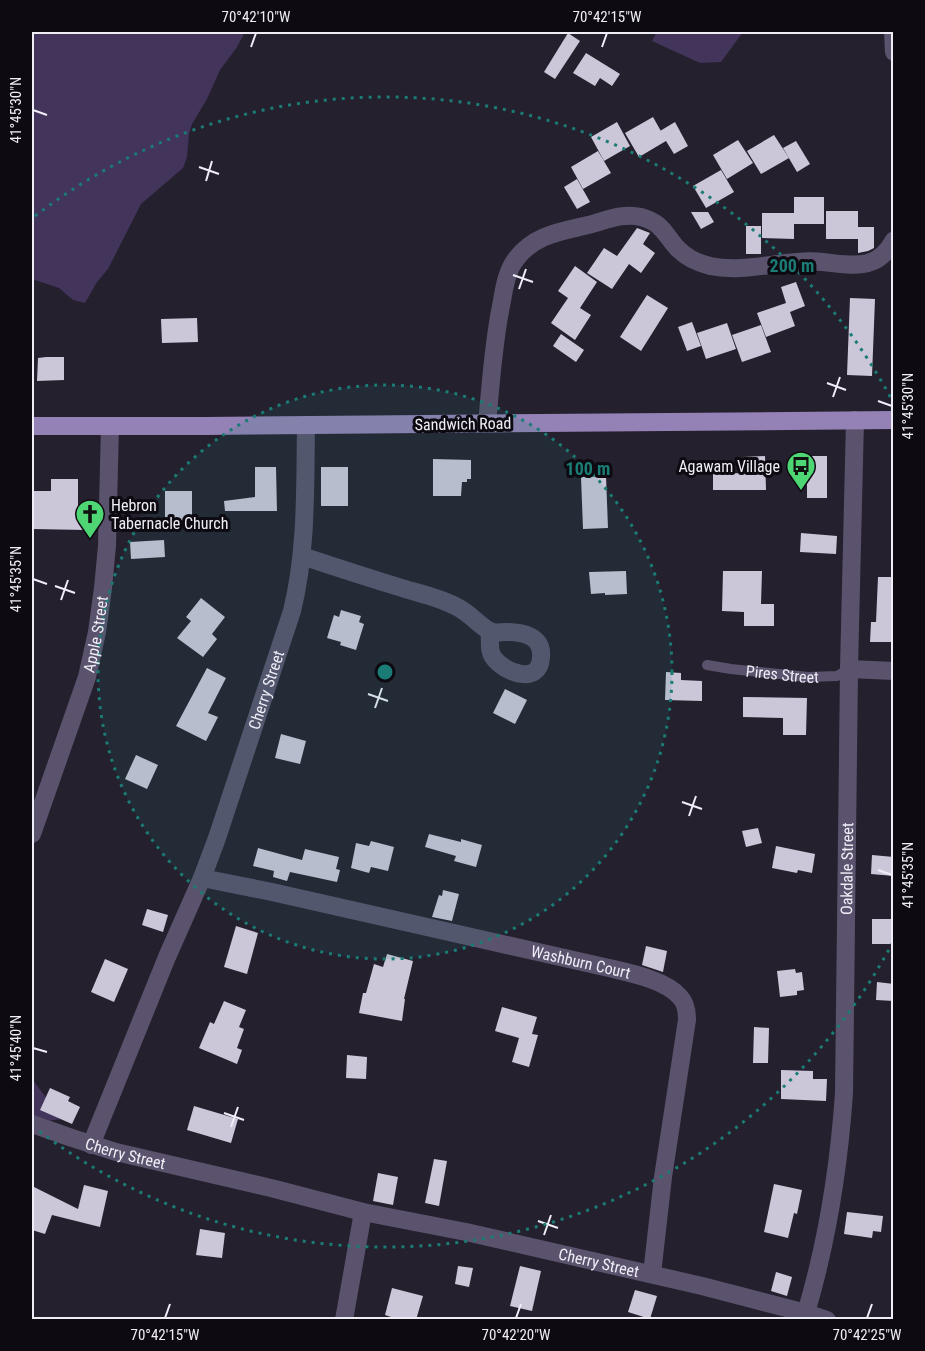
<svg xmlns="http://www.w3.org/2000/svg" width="925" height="1351" font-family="'Roboto Condensed',sans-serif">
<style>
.green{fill:#42345b}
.building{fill:#ccc6d9}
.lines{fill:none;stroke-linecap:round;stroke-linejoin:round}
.lane{stroke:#5b536d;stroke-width:10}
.street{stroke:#5b536d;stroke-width:18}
.primary{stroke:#9482b6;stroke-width:18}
.ticks{fill:none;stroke:#efedf6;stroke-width:2}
.ring{fill:none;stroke:#1a7c75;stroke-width:3;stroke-dasharray:3 6}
.labels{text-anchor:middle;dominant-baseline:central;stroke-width:6;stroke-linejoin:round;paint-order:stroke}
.street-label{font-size:16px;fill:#efedf6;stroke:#0d0b11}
.poi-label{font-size:16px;fill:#efedf6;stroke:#0d0b11;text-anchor:end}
.centre{fill:#1a7c75;stroke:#0d0b11;stroke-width:3}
.ring-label{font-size:18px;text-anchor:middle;font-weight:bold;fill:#1a7c75;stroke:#0d0b11;stroke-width:6;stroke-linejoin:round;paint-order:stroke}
.neatline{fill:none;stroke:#efedf6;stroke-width:2}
.ticks-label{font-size:15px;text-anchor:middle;fill:#efedf6}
</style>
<rect width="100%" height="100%" fill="#25202e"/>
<g class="green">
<path d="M32,32h213l-8,15 -17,23 -13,29 -15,25 -3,10 -2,23 -4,11 -42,36 -33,65 -11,13 -12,21 -12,-3 -14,-12 -27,-9z"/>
<path d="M657,32h86l-22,30 -21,1 -48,-22z"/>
<path d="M32,1079l30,40 -30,4z"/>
</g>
<g class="building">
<path d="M568,33l12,8 -25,38 -11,-7z"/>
<path d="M586,53l34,21 -8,12 -12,-8 -5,8 -22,-13z"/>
<path d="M653,117l9,16 -2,-2 15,-9 13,24 -14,8 -8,-13 -27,16 -14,-24z"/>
<path d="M617,122l13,24 -26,15 -13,-24z"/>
<path d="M774,135l15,23 -28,16 -14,-23z"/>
<path d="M738,140l15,23 -26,16 -14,-24z"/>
<path d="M796,141l14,23 -13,8 -14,-24z"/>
<path d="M598,151l13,22 -28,16 -12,-22z"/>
<path d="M721,170l13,22 -28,16 -13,-22z"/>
<path d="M577,179l13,23 -13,7 -13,-22z"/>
<rect x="794" y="197" width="30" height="27"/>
<path d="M826,211h32v16h16v21l-6,3 -10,2v-14h-32z"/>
<path d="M691,212h17l6,10 -13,7z"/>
<path d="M762,213h32v26l-32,-1z"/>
<rect x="746" y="226" width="15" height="28"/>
<path d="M637,228l13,5 -7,11 12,9 -14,20 -12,-9 -17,25 -25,-16 17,-25 13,8z"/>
<path d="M575,266l22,16 -17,26 11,7 -16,25 -24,-17 17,-25 -10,-7z"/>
<path d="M796,282l9,24 -15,6 5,14 -29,11 -9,-24 29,-10 -5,-16z"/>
<path d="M647,295l21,13 -27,43 -21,-14z"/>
<path d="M850,298l25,1 -3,77 -25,-1z"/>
<path d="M197,318l1,24 -36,1 -1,-24z"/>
<path d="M692,322l9,24 -14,5 -9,-24z"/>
<path d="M727,323l9,26 -30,10 -9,-26z"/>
<path d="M761,325l10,27 -29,10 -10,-27z"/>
<path d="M561,334l23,16 -8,12 -23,-16z"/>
<path d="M46,357h18v23l-27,1 1,-23z"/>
<path d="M765,456l1,34h-53v-16l30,-1v-16z"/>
<rect x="807" y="456" width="20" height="42"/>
<path d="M433,459l38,1v19h-4v3h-5l-1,14h-28z"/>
<path d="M255,467h21l1,44h-52l-1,-10 31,-4z"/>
<rect x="321" y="467" width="27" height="39"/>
<path d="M606,476l2,52 -25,1 -2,-52z"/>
<path d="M51,479h27v26h8v25l-54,-1v-38h19z"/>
<rect x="165" y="491" width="27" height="31"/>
<path d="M801,533l36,3 -1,18 -36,-2z"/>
<path d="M164,540l1,17 -34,2 -1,-17z"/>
<path d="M626,571l1,23 -22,1v-2l-14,1 -2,-22z"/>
<path d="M723,571h39l-1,33h13v22h-30v-14l-22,-1z"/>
<path d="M878,577h16v65h-24l1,-20h5z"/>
<path d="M201,598l24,19 -13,17 5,5 -14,18 -26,-19 14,-17 -5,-4z"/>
<path d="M341,610l20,6 -2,6 5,2 -8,26 -16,-5 1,-3 -14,-4 7,-23 5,2z"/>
<path d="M207,668l19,10 -18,35 10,4 -12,24 -30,-15z"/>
<path d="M666,672l15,1v7l21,1v20l-37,-1z"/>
<path d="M505,689l22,11 -12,24 -22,-11z"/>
<path d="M743,697l64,1 -1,37h-23v-17l-40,-1z"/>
<path d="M281,734l25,7 -6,23 -25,-6z"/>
<path d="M136,755l22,10 -11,24 -22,-10z"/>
<path d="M758,828l4,15 -16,4 -4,-16z"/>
<path d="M429,834l32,8v-3l21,6 -6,22 -22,-6 2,-5 -31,-9z"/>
<path d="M371,841l23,6 -6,24 -17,-4 -2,6 -18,-5 5,-25 13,3z"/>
<path d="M776,846l39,8 -3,19 -14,-3 -1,3 -25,-5z"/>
<path d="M258,848l44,12 3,-11 34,8 -3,12 4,1 -3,12 -47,-10 -3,9 -14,-4 1,-6 -21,-5z"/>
<path d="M872,855l22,2v19l-23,-2z"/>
<path d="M443,890l16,4 -7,27 -20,-4 7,-22 3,1z"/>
<path d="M147,909l21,6 -5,17 -21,-7z"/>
<rect x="872" y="919" width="22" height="25"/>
<path d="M236,926l22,7 -11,41 -23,-7z"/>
<path d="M646,946l21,5 -4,21 -21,-7z"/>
<path d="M387,954l26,7 -9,38h1l-3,22 -43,-8 4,-20h3l8,-29 9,3z"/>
<path d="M105,959l23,10 -14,33 -23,-10z"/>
<path d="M795,969l1,4 6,-1 2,18 -7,1v4l-17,2 -3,-26z"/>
<path d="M877,982l17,2v17l-18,-1z"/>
<path d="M224,1001l22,9 -7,17 5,2 -7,19 5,2 -5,14 -38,-16 11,-26 4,2z"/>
<path d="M502,1007l35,10 -5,17 6,1 -9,32 -17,-5 7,-24 -24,-7z"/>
<path d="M754,1027l15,1 -1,35h-15z"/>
<path d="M347,1055l20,2 -1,22 -20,-1z"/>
<path d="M781,1070l32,1v8h14l-1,22 -45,-2z"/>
<path d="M50,1088l20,9 -2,4 12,6 -8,17 -32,-14z"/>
<path d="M194,1106l44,13 -7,24 -44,-13z"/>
<path d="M434,1159l13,2 -8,45 -14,-3z"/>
<path d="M378,1173l20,4 -5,28 -20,-4z"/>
<path d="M774,1184l28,6 -5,24 -3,-1 -6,25 -24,-6z"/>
<path d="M84,1185l24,6 -8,36 -48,-12 -7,19 -13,-4v-44l46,23z"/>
<path d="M847,1212l36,4 -2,16 -8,-1 -1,7 -28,-4z"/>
<path d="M200,1229l25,4 -3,25 -26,-3z"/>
<path d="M458,1266l15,2 -4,19 -14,-3z"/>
<path d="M520,1266l21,5 -9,40 -22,-5z"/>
<path d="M776,1272l16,5 -5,19 -16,-5z"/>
<path d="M392,1288l31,8 -7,24h-16l-15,-5z"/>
<path d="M635,1290l22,6 -7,23 -22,-7z"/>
</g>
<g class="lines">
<path class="lane" id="s1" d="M707,665l24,4 77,8 29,-1 12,-7"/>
<g class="street">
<path d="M893,32l1,20"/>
<path d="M487,423c4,-39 6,-78 14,-117 3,-16 5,-34 15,-47 17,-23 42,-27 68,-33 19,-4 37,-14 57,-9 22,6 23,17 37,32 8,8 20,14 32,17 37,8 75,-8 113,-4 30,3 54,10 71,-22"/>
<path d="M302,556c33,11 67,22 100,32 19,6 40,10 57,20 11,6 19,16 29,22 6,4 11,2 18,2 17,0 37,4 35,25 -1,29 -37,16 -48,0 -5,-7 -2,-18 -4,-26"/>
<path d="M849,669l45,2"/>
<path id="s2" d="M32,834l55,-157 10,-45 6,-44 4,-42 3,-120"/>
<path id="s3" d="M202,878l70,14 337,76c21,5 57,12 71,29 6,6 7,15 7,23l-24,157 -11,97"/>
<path id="s4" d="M32,1124l40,14 44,14 159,37 88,23 103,20 236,54 104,27 21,7"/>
<path id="s5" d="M91,1145l76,-188 35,-79 15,-40 75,-227c15,-61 13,-124 14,-186"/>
<path id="s6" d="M806,1313c21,-71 33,-147 38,-220l5,-424 6,-249"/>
<path d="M344,1320l19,-108"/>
</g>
<path class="primary" d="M32,426h174l688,-6"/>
</g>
<path class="ticks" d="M251,47l5,-14M602,47l5,-14M33,110l14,5M199,167l20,7M206,181l6,-20M513,275l20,7M519,289l7,-20M827,383l19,7M833,397l7,-20M878,401l14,5M33,579l14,5M55,586l20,7M61,600l7,-20M368,694l20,7M375,708l7,-20M682,802l20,7M689,816l7,-20M878,870l14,5M33,1048l14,4M224,1113l20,7M231,1127l7,-20M538,1221l20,7M544,1235l7,-20M165,1318l5,-14M516,1318l5,-14M867,1318l5,-14"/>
<circle cx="385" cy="672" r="287" fill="#1a7c75" fill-opacity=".12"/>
<g class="ring">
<circle cx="385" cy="672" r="287"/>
<path d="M893 942A575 575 0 0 1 35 1128M35 216A575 575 0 0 1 893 402"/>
</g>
<defs>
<g id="bus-pin" transform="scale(1.5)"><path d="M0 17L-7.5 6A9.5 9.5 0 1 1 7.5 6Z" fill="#4ed675" stroke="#0d0b11"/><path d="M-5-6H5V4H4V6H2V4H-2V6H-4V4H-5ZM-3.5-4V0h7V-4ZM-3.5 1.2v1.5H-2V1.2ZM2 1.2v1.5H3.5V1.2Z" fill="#111"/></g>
<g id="church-pin" transform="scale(1.5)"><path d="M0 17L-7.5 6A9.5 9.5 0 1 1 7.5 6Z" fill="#4ed675" stroke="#0d0b11"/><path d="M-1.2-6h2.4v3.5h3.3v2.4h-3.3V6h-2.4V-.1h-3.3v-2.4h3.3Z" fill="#111"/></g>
</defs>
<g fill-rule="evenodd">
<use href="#bus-pin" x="801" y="466"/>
<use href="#church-pin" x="90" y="514"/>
</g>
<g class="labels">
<g class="street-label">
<text transform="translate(463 424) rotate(-1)">Sandwich Road</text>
<text stroke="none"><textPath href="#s2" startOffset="210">Apple Street</textPath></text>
<text stroke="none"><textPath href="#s1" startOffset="76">Pires Street</textPath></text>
<text stroke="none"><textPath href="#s5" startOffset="488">Cherry Street</textPath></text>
<text stroke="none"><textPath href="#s6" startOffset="448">Oakdale Street</textPath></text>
<text stroke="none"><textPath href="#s3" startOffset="388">Washburn Court</textPath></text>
<text stroke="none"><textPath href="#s4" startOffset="98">Cherry Street</textPath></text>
<text stroke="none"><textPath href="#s4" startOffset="584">Cherry Street</textPath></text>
</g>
<g class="poi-label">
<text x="780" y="466">Agawam Village</text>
<text x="111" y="505" text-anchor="start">Hebron<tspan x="111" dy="18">Tabernacle Church</tspan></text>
</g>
</g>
<circle cx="385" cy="672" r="9" class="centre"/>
<g class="ring-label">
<text x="792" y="272">200 m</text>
<text x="588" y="475">100 m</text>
</g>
<rect width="925" height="1351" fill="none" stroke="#0d0b11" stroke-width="66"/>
<rect x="33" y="33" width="859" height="1285" class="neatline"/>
<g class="ticks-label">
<text x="256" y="22">70°42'10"W</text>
<text x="607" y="22">70°42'15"W</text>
<text transform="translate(16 110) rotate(-90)" y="5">41°45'30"N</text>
<text transform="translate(908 406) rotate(-90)" y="5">41°45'30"N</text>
<text transform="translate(16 579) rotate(-90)" y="5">41°45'35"N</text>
<text transform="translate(908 875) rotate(-90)" y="5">41°45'35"N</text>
<text transform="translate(16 1048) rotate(-90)" y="5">41°45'40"N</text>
<text x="165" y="1340">70°42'15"W</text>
<text x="516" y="1340">70°42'20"W</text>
<text x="867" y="1340">70°42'25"W</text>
</g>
</svg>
